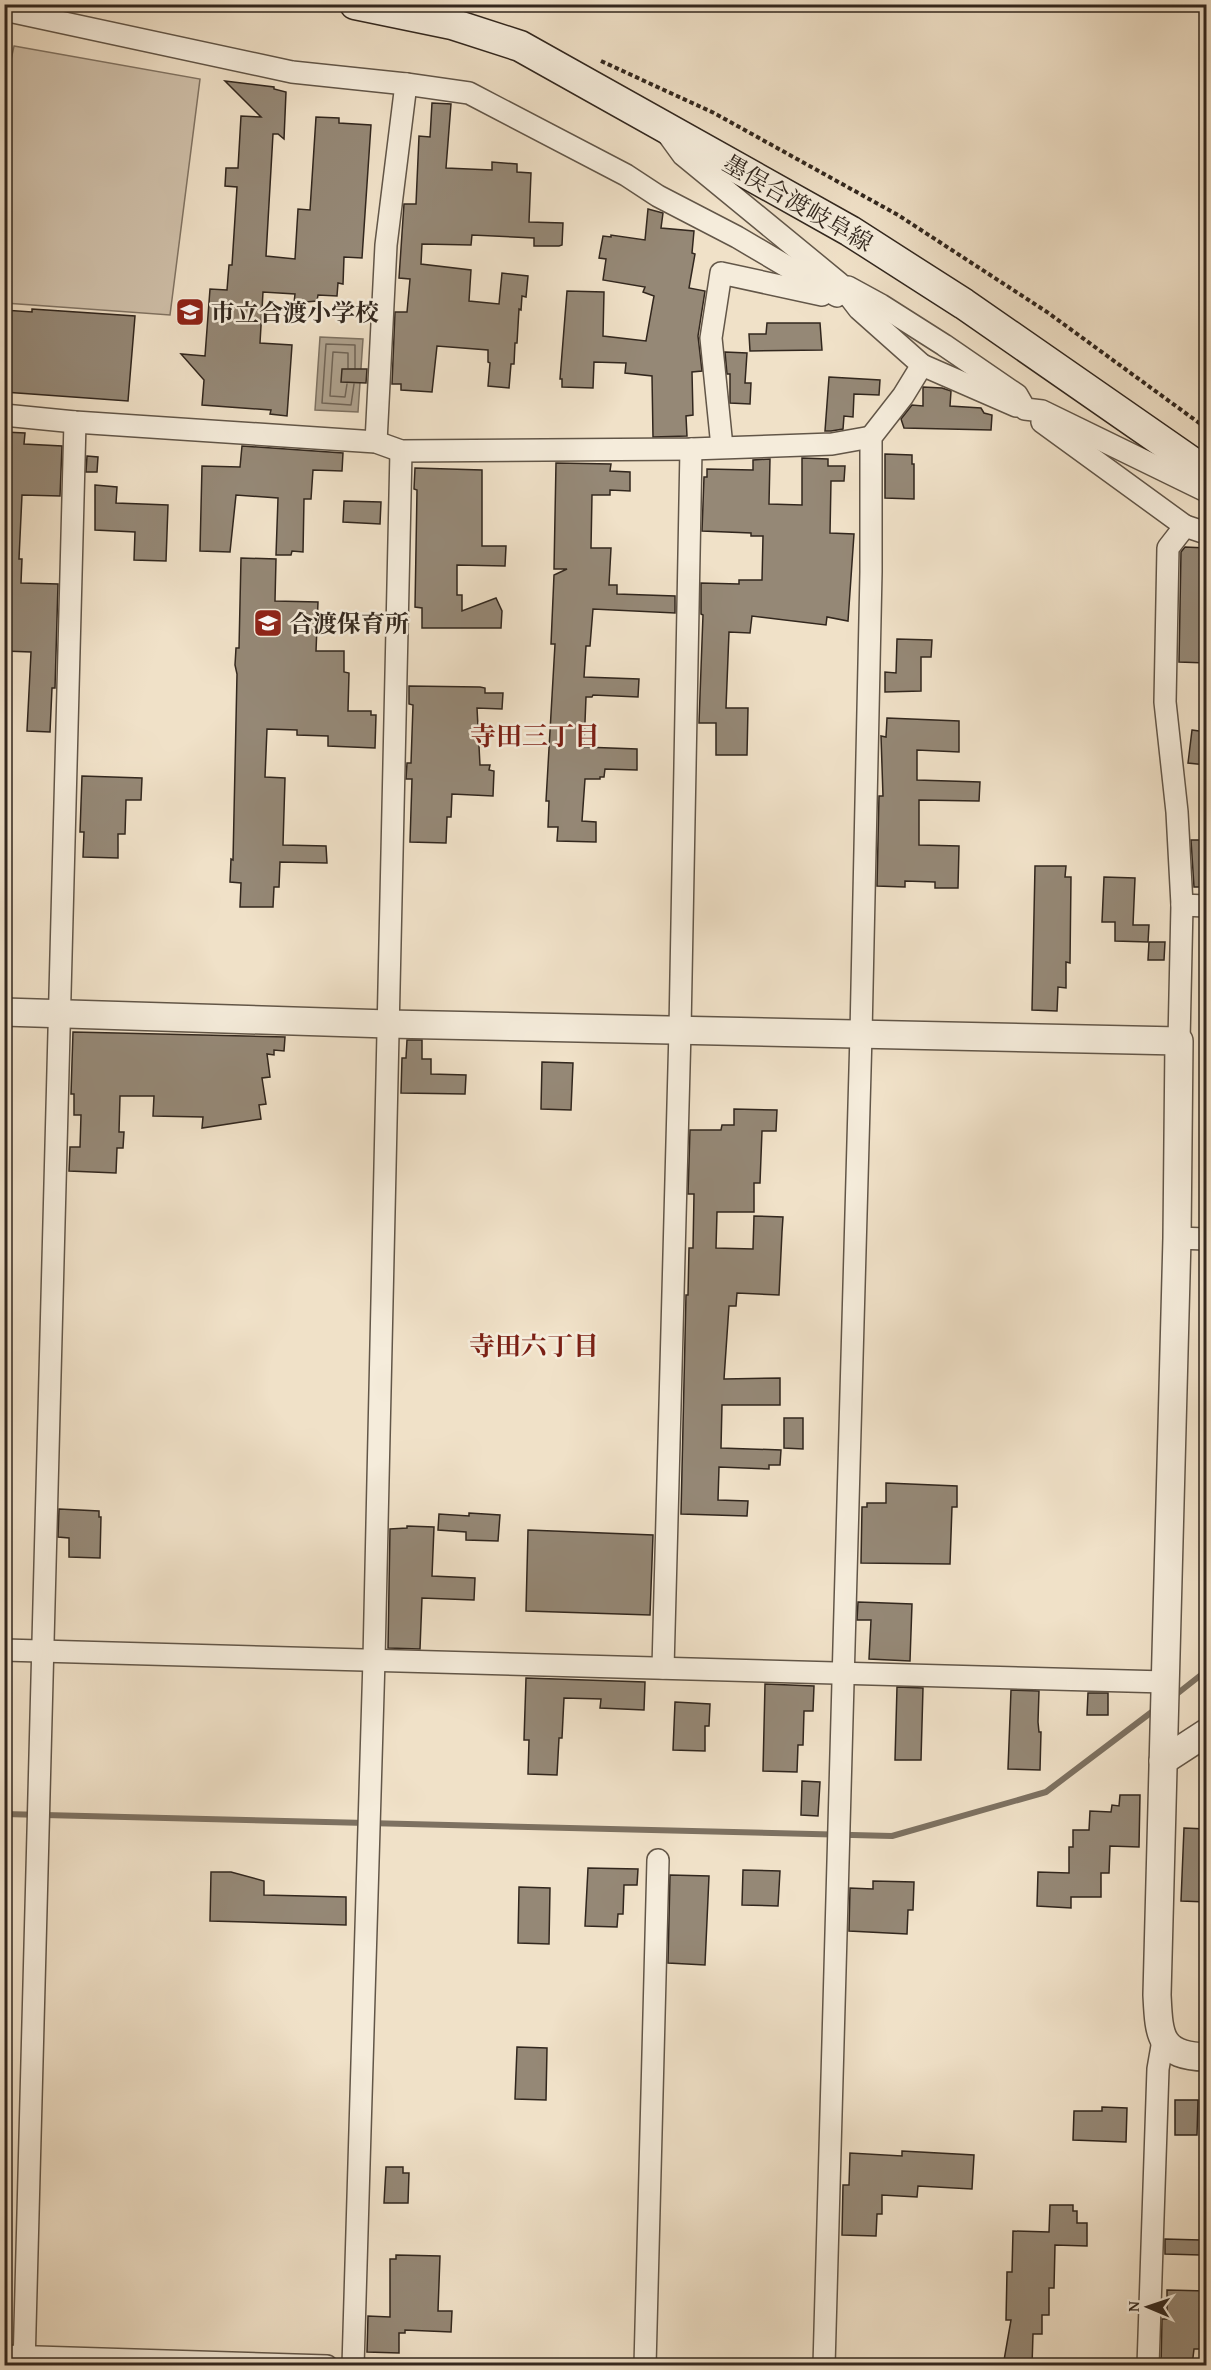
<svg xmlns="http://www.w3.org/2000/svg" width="1211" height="2370" font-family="'Gentium Book Plus','Noto Serif JP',serif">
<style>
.green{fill:#d0c1ab;stroke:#817464;stroke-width:1.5}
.water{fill:#afa28e;stroke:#7d7161;stroke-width:1.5}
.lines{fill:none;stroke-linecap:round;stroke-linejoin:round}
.shore{stroke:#706456;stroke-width:1.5}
.stream{stroke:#7d7161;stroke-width:6}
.building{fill:#958876;stroke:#32271e;stroke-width:1.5}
.minor-casing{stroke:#625648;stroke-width:24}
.tertiary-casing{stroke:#625648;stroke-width:30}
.secondary-casing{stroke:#32271e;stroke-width:33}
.path{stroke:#32271e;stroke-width:4;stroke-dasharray:4.5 3;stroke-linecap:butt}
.minor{stroke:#f5ecdb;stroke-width:21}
.tertiary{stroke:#f5ecdb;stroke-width:27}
.secondary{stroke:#f5ecdb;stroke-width:30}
.labels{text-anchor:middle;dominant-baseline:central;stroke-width:5;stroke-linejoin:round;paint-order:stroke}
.street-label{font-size:24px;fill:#32271e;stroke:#f5ecdb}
.poi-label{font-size:24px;font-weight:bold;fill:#32271e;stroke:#f5ecdb;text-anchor:start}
.neighbourhood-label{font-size:26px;font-weight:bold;fill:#7a1f14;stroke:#f5ecdb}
</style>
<rect width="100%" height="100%" fill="#f0e1c8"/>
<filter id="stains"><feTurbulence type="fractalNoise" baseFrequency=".00333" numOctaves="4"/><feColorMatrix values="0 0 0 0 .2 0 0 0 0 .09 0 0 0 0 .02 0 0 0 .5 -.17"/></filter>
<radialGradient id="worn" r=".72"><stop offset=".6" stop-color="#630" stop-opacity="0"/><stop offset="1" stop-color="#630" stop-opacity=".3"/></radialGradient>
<path class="green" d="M14,46l186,33 -30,236 -165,-12 -1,-211z"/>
<path class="water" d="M320,337l43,2 -5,73 -43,-2z"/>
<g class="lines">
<g class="shore">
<path d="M347,384l-2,13 -15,-1 3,-44 15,1v15"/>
<path d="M354,384l-3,21 -29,-2 4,-59 29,1v23"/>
</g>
<g class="stream">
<path d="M1173,1697l33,-26"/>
<path d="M4,1814l888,22 154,-44 111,-84"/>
</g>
</g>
<g class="building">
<path d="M225,81l49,6v2l12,3 -2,47 -6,-5h-5l-7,122 29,3 3,-50 12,1 6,-93 23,1v5l32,2 -9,133 -18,-1 -1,27 -5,-1 -1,13 -19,-1 -1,6 -23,2 1,-9 -32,-2 -3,51 32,2 -5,71 -17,-2 1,-4 -69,-5 2,-25 -23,-26 24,2 5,-67 17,1 2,-25h3l5,-78 -12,-1 1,-18h12l3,-52 20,1z"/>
<path d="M432,103l19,1 -5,64 46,2v-8l25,2v8l14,1 -2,49 34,1 -1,22 -3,1h-25v-8l-62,-3 -1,10 -49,-1 -1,20 50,6 -2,31 30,3 3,-31 26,3 -2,21 -4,-1 -1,14 -2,-1 -2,34h-2l-1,21h-3l-2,24 -21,-2 2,-23 -2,-1v-12l-51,-4 -5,46 -31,-2v-6h-9l3,-72h12l3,-33 -11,-1 5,-74h12l3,-68 11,1z"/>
<path d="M648,209l15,4 -2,15 33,3 -2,22 3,1 -6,34 16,3 -7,45 4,35 -10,1 1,43 -7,1 1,20 -34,1 -1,-61 -27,-3 1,-10 -32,-1 -1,26 -31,-1v-8h-2l7,-88 37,1 -1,44 43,5 8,-45 -11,-4 2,-5 -42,-7 3,-21 -7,-1 4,-22 8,1v-2l34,5z"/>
<path d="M32,309l103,7 -7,85 -124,-9v-82l28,2z"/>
<path d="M767,323h53l2,27 -72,1 -1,-17h17z"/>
<path d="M725,352l22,1 -2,30h6l-1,21 -20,-1v-29h-3z"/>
<path d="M342,369h25l-1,14 -25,-1z"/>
<path d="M829,377l51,3 -1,15 -25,-1 -1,23 -9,-1 -1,13 -12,2h-6z"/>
<path d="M923,387l19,1 9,3 -1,15 31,2 3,5 8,2 -1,15 -87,-2 -3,-9 11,-14 11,1z"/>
<path d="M4,432l21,1 -1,11 38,2 -2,50 -38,-1 -3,64h3l-1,24 37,1 -3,104h-3l-2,44 -23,-1 4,-79 -27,-1z"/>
<path d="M242,446l101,7 -1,18 -29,-1 -2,29h-7l-1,53 -11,-1 -1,4h-15l2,-57 -42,-3 -6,57 -30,-1 2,-85 38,1z"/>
<path d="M885,454l27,1v9h2v35l-29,-1z"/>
<path d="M87,456l11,1 -1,15h-11z"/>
<path d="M802,458l26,1v7h17l-1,15h-13l-1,52 24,1 -6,87 -21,-4 -1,8 -74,-9 -2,17 -21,-1 -3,76h22l-1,47h-31v-32h-17l4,-108 -2,-1v-31l38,1v-4h23l1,-44h-12v-3l-49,-2 2,-54h3v-8l46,1v-10l17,-1 -1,45 33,1z"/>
<path d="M556,463l55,1 -1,7 20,1v19l-20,-1v5h-18l-1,53h20l-2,37h8v9l58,2v17l-82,-4 -3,37h-4l-2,31 55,2 -1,18 -45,-2 -1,2h-6l-2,50 53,2v21l-32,-1 -1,8h-4v2h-15l-3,42 14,1v20l-39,-1 1,-14h-10l1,-26h-3l9,-157h-4l3,-69 13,-6h-13z"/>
<path d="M415,468l67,2v76h24l-1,20 -48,-1v30h5v16l34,-13 6,13 -1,17h-79v-20l-7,-1 2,-117 -3,-1z"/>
<path d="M95,485l22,2 -1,16 52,2 -2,56 -32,-1 1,-28 -40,-2z"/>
<path d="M344,501l37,1 -1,22 -37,-2z"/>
<path d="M1185,547l21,1v115l-27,-1 2,-110z"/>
<path d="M241,558l35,1 -1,42 43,1 -2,49h28v21l5,1 -1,38h23v4h5l-1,33 -47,-2v-10l-31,-1v-5l-30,-1 -2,48 20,1 -2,67 43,1 1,17 -47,-1 -1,25h-5l-1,20h-33l1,-24 -11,-1 1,-23 2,1 4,-186 -2,-9 1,-17h3z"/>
<path d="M897,639l35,1 -1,17h-10v34l-36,1v-20l11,1z"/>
<path d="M409,686l71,1 5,1v5h18l-1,16 -25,-1 3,57h10l-1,5 5,1 -1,25 -41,-2 -1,23h-4l-1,26 -36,-1 2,-63h-6l1,-16h4l2,-58 -4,-1z"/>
<path d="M887,718l72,3v31l-42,-2v30l63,2 -1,19 -60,-1v45l40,1 -1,42h-23v-6l-30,-1v6l-28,-1 2,-90h4l-2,-60 5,1z"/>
<path d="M1192,730l14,2v33l-18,-2z"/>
<path d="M82,776l60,2 -1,22h-15l-1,34h-7v24l-35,-1 1,-25h-4z"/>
<path d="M1191,840h14l1,47h-12z"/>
<path d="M1035,866h31l-1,11h6l-1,86 -4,-1v26l-8,-1 -1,24 -25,-1z"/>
<path d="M1104,877l31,1 -2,47h16l-1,17 -33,-1v-19h-13z"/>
<path d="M1149,942h16l-1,18h-16z"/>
<path d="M73,1032l212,5 -1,14 -10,-1v5l-7,-1 3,23 -8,1 4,26 -7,1 2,14 -59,9 1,-11 -50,-1 1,-20h-34l-1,36h5l-1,16h-6l-1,25 -47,-2 1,-24h10l1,-32h-7v-21h-3z"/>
<path d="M407,1040h15v19h9v15l35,1 -1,19 -64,-1 1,-35h4z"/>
<path d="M542,1062l31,1 -2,47 -30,-1z"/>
<path d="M734,1109l43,1 -1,21h-14l-2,52h-6v29h-37l-1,36 37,1 1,-33 29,1 -1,15 -3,63 -42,-2 -1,13h-7l-5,73 56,-1v27h-58l-1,43 60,2 -1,15h-11v4l-50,-2 -1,33 30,1 -1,15 -66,-2 5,-219h2l1,-47h4l1,-54h-6l2,-64h31l1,-5h12z"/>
<path d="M784,1418h19v31l-19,-1z"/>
<path d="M886,1483l71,3v21h-5l-2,57 -89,-1 1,-56h5v-4h19z"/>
<path d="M59,1509l40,2v6h2l-1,41 -31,-1v-19l-11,-1z"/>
<path d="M469,1513l31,2 -2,26 -32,-1v-8l-28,-2 1,-16 30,2z"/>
<path d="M407,1526l27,1 -2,49 43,2 -1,22 -52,-2 -2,51 -32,-1 2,-119 17,-1z"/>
<path d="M528,1530l125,5 -3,80 -124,-4z"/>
<path d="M858,1602l54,2 -2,57 -41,-2 2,-39h-14z"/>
<path d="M526,1678l119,4 -1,28 -44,-2 1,-9 -37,-1 -2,40h-3l-2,37 -29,-1 1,-34h-5z"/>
<path d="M765,1684l49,2 -1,25h-9l-1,34h-5l-1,27 -34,-1z"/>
<path d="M897,1687l26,1 -2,72h-26z"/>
<path d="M1011,1690l28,1 -1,31 1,10h2l-1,38 -32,-1z"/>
<path d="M1088,1693h20v22h-21z"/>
<path d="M675,1702l35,2 -1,22h-4v25l-32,-1z"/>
<path d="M802,1781l18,1 -2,34 -17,-1z"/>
<path d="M1120,1795h20l-1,52 -29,-1 -1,27h-8v24h-30v11l-34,-2 1,-34 31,1v-26h4v-17h16l1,-19 21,1 1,-7 7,1z"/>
<path d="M1184,1828l22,1v73l-25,-1z"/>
<path d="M588,1868l50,1 -1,16h-13l-1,29h-5l-1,13 -32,-1z"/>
<path d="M743,1870l37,1 -2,35 -36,-1z"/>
<path d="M211,1872h20l33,9v14l82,2v28l-136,-4z"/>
<path d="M670,1875l39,1 -4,89 -37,-2z"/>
<path d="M873,1881l41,1 -1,28h-5l-1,24 -58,-3 1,-43 23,1z"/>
<path d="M519,1887l31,1 -1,56 -31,-1z"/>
<path d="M517,2047l30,1 -1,52 -31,-1z"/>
<path d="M1175,2100h23l-1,35h-22z"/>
<path d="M1102,2107l25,1 -1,34 -53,-2 1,-29h28z"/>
<path d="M902,2151l72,4 -2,34 -54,-3 -1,11 -35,-2v19h-5l-1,22 -34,-1 1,-50h6l1,-32 52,3z"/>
<path d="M386,2167h17v6h6l-1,30h-24z"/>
<path d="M1050,2205h23v6h4v12h10v23l-32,-1 -1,43h-5v27h-7v19h-9l-1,32h-29l8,-46h-5l1,-48h5l1,-41 36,1z"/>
<path d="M1165,2239l35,1v15l-35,-1z"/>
<path d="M396,2255l44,1 -2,55h14l-1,21 -46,-2v3h-6v20l-32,-1 1,-36 22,1v-58h6z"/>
<path d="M1167,2290l39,1v30h-6v28h-6l-2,17h-31l1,-47h5z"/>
</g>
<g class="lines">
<g class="minor-casing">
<g id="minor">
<path d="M4,10l288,62 114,12 63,9 157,82 32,21 79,41 100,59"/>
<path d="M667,133l16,22 156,128 20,26 63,56 -19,31 -32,41v135l-10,462 -37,1332"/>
<path d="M848,287l33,18 63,40 73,50 8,14 17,2 164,80"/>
<path d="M922,365l94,41"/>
<path d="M4,415l71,7 301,20 25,9 290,-2 141,-5 39,-7"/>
<path d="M1042,422l143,104"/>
<path d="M376,442l10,-197 20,-161"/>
<path d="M722,447l-11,-109 10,-65 101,22"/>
<path d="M1182,905l24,1"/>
<path d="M1179,1041l3,-136 -5,-93 -12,-110 3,-154 17,-22 21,7"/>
<path d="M1177,1238l29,1"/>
<path d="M4,1650l1161,32"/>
<path d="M663,1668l17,-638 11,-581"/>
<path d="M4,2356l323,10"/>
<path d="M24,2366l51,-1944"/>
<path d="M353,2366l21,-707 27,-1208"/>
<path d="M645,2366l13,-506"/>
<path d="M1148,2366l10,-297 5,-29"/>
</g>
</g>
<g class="tertiary-casing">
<g id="tertiary">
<path d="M4,1012l384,12 791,17 -2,197 -20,757c2,40 2,61 49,62"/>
<path d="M1163,1761l43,-28"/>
</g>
</g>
<g class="secondary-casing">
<path id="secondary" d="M355,4l97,20 68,22 330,185 114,73 242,168"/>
</g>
<path class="path" d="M601,61l113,52 184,102 149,97 159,116"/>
<use href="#minor" class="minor"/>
<use href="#tertiary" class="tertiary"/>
<use href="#secondary" class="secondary"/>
</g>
<defs>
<g id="school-square" transform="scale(1.5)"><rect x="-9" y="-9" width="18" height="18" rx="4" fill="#8f2418" stroke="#f5ecdb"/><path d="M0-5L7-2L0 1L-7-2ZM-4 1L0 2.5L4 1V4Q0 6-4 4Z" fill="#fff"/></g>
</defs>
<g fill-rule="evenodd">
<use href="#school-square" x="190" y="312"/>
<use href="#school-square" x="268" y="623"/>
</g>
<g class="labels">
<g class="street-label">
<text transform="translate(798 203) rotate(30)">墨俣合渡岐阜線</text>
</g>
<g class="poi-label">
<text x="211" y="312">市立合渡小学校</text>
<text x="289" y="623">合渡保育所</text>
</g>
<g class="neighbourhood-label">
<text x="535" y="735">寺田三丁目</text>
<text x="534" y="1345">寺田六丁目</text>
</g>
</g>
<rect width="1211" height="2370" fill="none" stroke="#f0e1c8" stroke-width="24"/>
<rect x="6" y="6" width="1199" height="2358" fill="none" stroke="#32271e" stroke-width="3"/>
<rect x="12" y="12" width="1187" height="2346" fill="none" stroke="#32271e" stroke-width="1.5"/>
<g transform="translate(1148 2307) rotate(272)" stroke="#f5ecdb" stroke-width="4.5" paint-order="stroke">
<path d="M0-4.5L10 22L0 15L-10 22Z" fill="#32271e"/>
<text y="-9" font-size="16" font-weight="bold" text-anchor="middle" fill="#32271e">N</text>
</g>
<rect width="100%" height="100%" filter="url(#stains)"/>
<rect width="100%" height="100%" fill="url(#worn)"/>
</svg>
